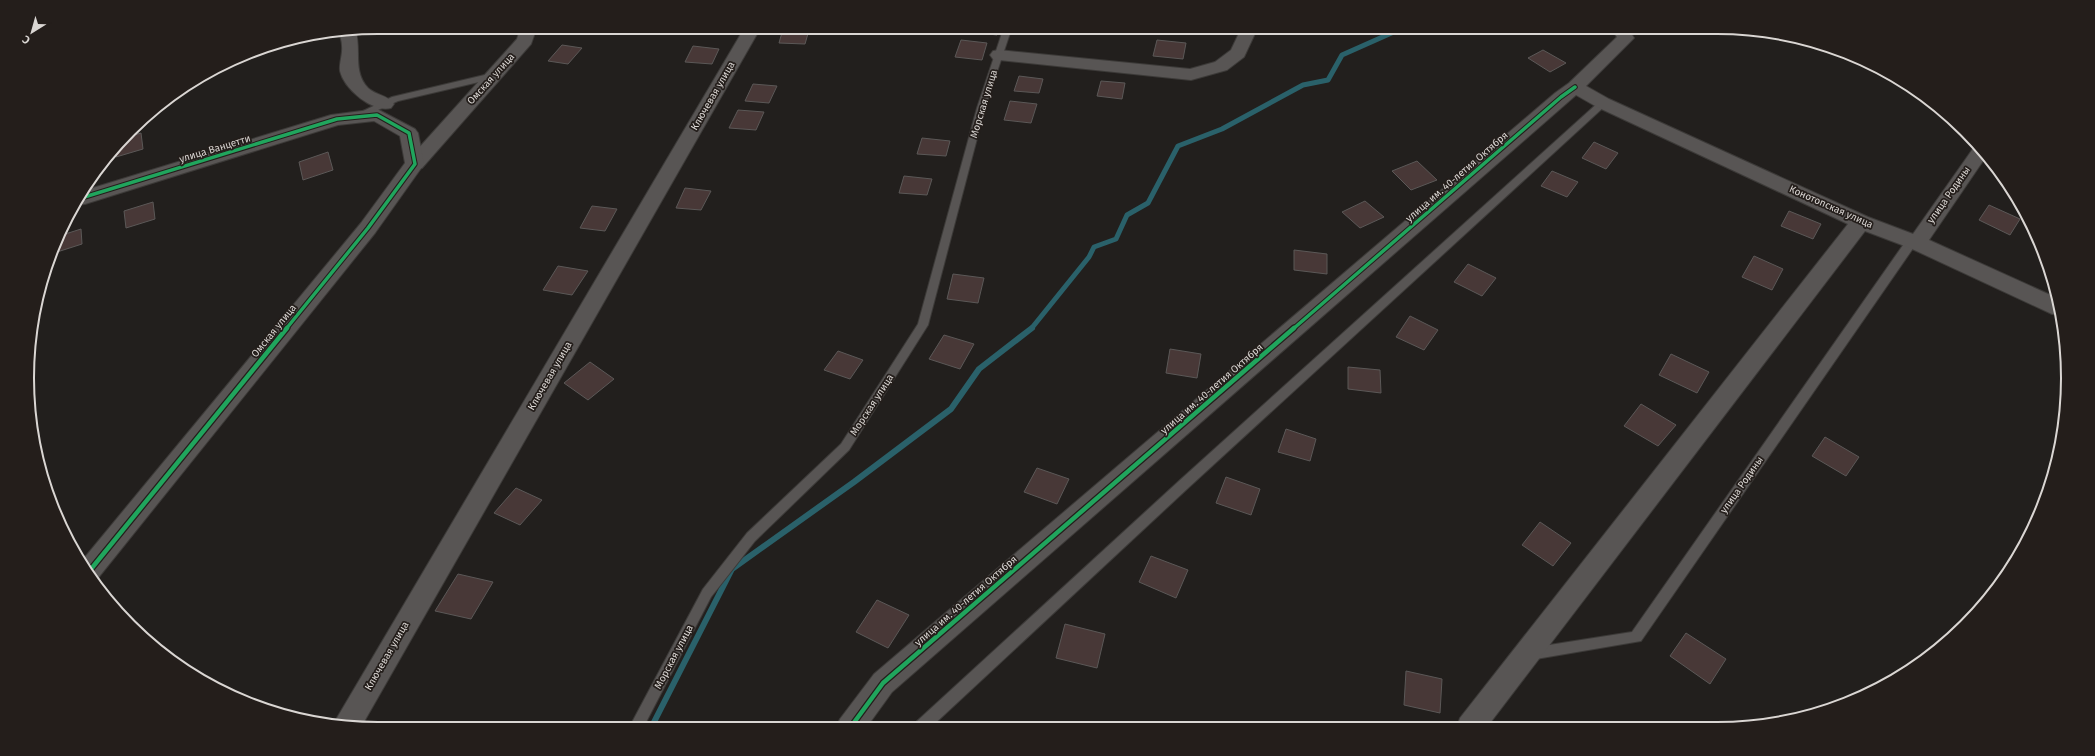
<svg xmlns="http://www.w3.org/2000/svg" width="2095" height="756" font-family="'Fira Sans',sans-serif">
<style>
.lines{fill:none;stroke-linecap:round;stroke-linejoin:round}
.stream-far1{stroke:#2a616a;stroke-width:5}
.stream{stroke:#2a616a;stroke-width:6}
.building{fill:#483837;stroke:#5b5857}
.service-casing{stroke:#3c3a38;stroke-width:2}
.minor-casing{stroke:#3c3a38;stroke-width:2}
.tertiary-casing{stroke:#3c3a38;stroke-width:2}
.service{fill:#585554;fill-rule:evenodd}
.minor{fill:#585554;fill-rule:evenodd}
.tertiary{fill:#585554;fill-rule:evenodd}
.cycleway-far1-casing{stroke:#241e1b;stroke-width:5.5}
.cycleway-casing{stroke:#241e1b;stroke-width:7}
.cycleway-far1{stroke:#20a55d;stroke-width:3.5}
.cycleway{stroke:#20a55d;stroke-width:4.5}
.labels{text-anchor:middle;dominant-baseline:central;stroke-width:3.5;stroke-linejoin:round;paint-order:stroke}
.street-label{font-size:10px;fill:#dad6d3;stroke:#241e1b}
.rim{fill:none;stroke:#dad6d3;stroke-width:2}
</style>
<rect width="100%" height="100%" fill="#221f1d"/>
<g class="lines">
<path class="stream-far1" d="M1031,329l58,-72 5,-10 22,-8 11,-24 21,-12 30,-57 44,-17 81,-44 25,-5 14,-25 63,-28"/>
<path class="stream" d="M651,728l81,-159 122,-87 97,-73 28,-40 53,-41"/>
</g>
<g class="building">
<path d="M711,27h25l-1,5 -25,1z"/>
<path d="M974,27h26l-3,8 -25,-3z"/>
<path d="M1038,27h21l-1,4 -20,-2z"/>
<path d="M783,29l26,1 -4,14 -26,-1z"/>
<path d="M961,40l26,3 -5,17 -27,-3z"/>
<path d="M1157,40l29,3 -3,16 -30,-3z"/>
<path d="M562,45l20,3 -14,16 -20,-3z"/>
<path d="M693,46l26,3 -7,15 -27,-2z"/>
<path d="M1543,50l23,13 -16,9 -22,-14z"/>
<path d="M1019,76l24,3 -4,14 -25,-2z"/>
<path d="M1101,81l24,2 -3,16 -25,-3z"/>
<path d="M753,84l24,2 -8,17 -24,-2z"/>
<path d="M1010,101l27,3 -6,19 -27,-3z"/>
<path d="M738,110l26,2 -8,18 -27,-2z"/>
<path d="M141,133l2,16 -27,8 -1,-9 9,-10z"/>
<path d="M922,138l28,3 -4,15 -29,-2z"/>
<path d="M1594,142l24,11 -12,16 -24,-11z"/>
<path d="M328,152l5,18 -30,10 -4,-18z"/>
<path d="M1417,161l20,19 -26,10 -19,-19z"/>
<path d="M1552,171l26,11 -11,15 -26,-11z"/>
<path d="M904,176l28,3 -5,16 -28,-2z"/>
<path d="M685,188l26,3 -10,19 -25,-2z"/>
<path d="M1365,201l19,16 -24,11 -18,-16z"/>
<path d="M153,202l2,17 -29,9 -2,-17z"/>
<path d="M1989,205l31,14 -10,16 -31,-15z"/>
<path d="M592,206l25,3 -12,22 -25,-3z"/>
<path d="M1789,211l32,13 -8,15 -32,-13z"/>
<path d="M81,229l1,15 -28,9 5,-17z"/>
<path d="M1294,250l33,4v20l-33,-4z"/>
<path d="M1754,256l29,13 -11,21 -30,-13z"/>
<path d="M1468,264l28,14 -14,18 -28,-14z"/>
<path d="M558,266l30,5 -16,24 -29,-5z"/>
<path d="M953,274l31,4 -6,25 -31,-4z"/>
<path d="M1410,316l28,14 -14,20 -28,-13z"/>
<path d="M944,335l30,9 -14,25 -31,-10z"/>
<path d="M1170,349l31,5 -4,24 -31,-5z"/>
<path d="M838,351l25,9 -13,19 -26,-9z"/>
<path d="M1671,354l38,18 -12,21 -38,-18z"/>
<path d="M590,362l24,17 -26,21 -24,-17z"/>
<path d="M1348,367l32,3 1,23 -33,-4z"/>
<path d="M1641,404l35,21 -18,21 -34,-20z"/>
<path d="M1286,429l30,10 -6,22 -32,-9z"/>
<path d="M1825,437l34,20 -13,19 -34,-20z"/>
<path d="M1037,468l32,11 -12,25 -33,-12z"/>
<path d="M1226,477l34,12 -9,26 -35,-12z"/>
<path d="M516,488l26,12 -22,25 -26,-12z"/>
<path d="M1540,522l31,21 -18,23 -31,-21z"/>
<path d="M1151,556l37,14 -12,28 -37,-16z"/>
<path d="M458,574l35,8 -22,37 -36,-8z"/>
<path d="M877,600l32,15 -21,33 -32,-16z"/>
<path d="M1065,624l40,10 -8,34 -41,-10z"/>
<path d="M1686,633l40,26 -16,25 -40,-28z"/>
<path d="M1406,671l36,8 -2,34 -36,-8z"/>
</g>
<g class="lines">
<g class="service-casing">
<g id="service">
<path d="M1004,27h8l-27,81 -57,217 -79,125 -94,91 -44,56 -68,131h-14l74,-139 44,-56 94,-89 77,-120 59,-216z"/>
<path d="M493,73l3,1v4l-98,23 -38,17 -5,-3 37,-18z"/>
<path d="M1603,100l3,1v4l-419,384 -257,239h-17l2,-5 264,-242 421,-380z"/>
<path d="M1912,237l5,4 -1,3 -275,397 -111,19 -5,-2 -2,-4 2,-4 5,-2 102,-16 276,-394z"/>
</g>
</g>
<g class="minor-casing">
<g id="minor">
<path d="M521,27h16l-6,17 -109,124 -7,2 -7,-2 -2,-4 2,-4 109,-121z"/>
<path d="M745,27h16l-400,700 -27,-4z"/>
<path d="M1242,27h16l-14,30 -17,13 -36,10 -192,-20 -6,-1 -3,-4 3,-4 6,-1 191,19 25,-7 16,-12z"/>
<path d="M1610,27h17l7,11 -48,48 23,13 259,118 45,17 64,-91 10,12 -58,85 128,58 4,17 -9,-1 -142,-66 -45,-17 -378,496h-30l3,-9 388,-494 -251,-117 -21,-12 -684,597 -26,36h-30l4,-9 34,-45 681,-581 14,-10 48,-46z"/>
<path d="M355,29c7,20 -3,42 13,59 7,7 20,7 26,16l-3,4c-18,5 -47,-19 -51,-37 -1,-8 3,-17 2,-25 0,-5 -2,-10 -3,-15z"/>
</g>
</g>
<g class="tertiary-casing">
<path id="tertiary" d="M377,109l38,20 3,4 6,31 -49,69 -281,350 -8,-10 -5,-11 280,-339 44,-60 -5,-27 -26,-15 -36,4 -253,79 -11,1 9,-14 248,-76z"/>
</g>
<use href="#service" class="service"/>
<use href="#minor" class="minor"/>
<use href="#tertiary" class="tertiary"/>
<g class="cycleway-far1-casing">
<g id="cycleway-far1">
<path d="M78,199l259,-80 40,-4 32,18 6,31 -47,64 -82,101"/>
<path d="M1293,329l268,-232 14,-10"/>
</g>
</g>
<g class="cycleway-casing">
<g id="cycleway">
<path d="M87,574l200,-246"/>
<path d="M850,728l33,-45 411,-355"/>
</g>
</g>
<use href="#cycleway-far1" class="cycleway-far1"/>
<use href="#cycleway" class="cycleway"/>
</g>
<g class="labels">
<g class="street-label">
<text transform="translate(491 79) rotate(-48)">Омская улица</text>
<text transform="translate(713 96) rotate(-60)">Ключевая улица</text>
<text transform="translate(984 104) rotate(-73)">Морская улица</text>
<text transform="translate(215 149) rotate(-17)">улица Ванцетти</text>
<text transform="translate(1457 177) rotate(-41)">улица им. 40-летия Октября</text>
<text transform="translate(1949 195) rotate(-55)">улица Родины</text>
<text transform="translate(1831 207) rotate(24)">Конотопская улица</text>
<text transform="translate(274 331) rotate(-51)">Омская улица</text>
<text transform="translate(550 376) rotate(-60)">Ключевая улица</text>
<text transform="translate(1212 389) rotate(-41)">улица им. 40-летия Октября</text>
<text transform="translate(872 405) rotate(-57)">Морская улица</text>
<text transform="translate(1742 485) rotate(-55)">улица Родины</text>
<text transform="translate(966 601) rotate(-41)">улица им. 40-летия Октября</text>
<text transform="translate(387 656) rotate(-60)">Ключевая улица</text>
<text transform="translate(674 657) rotate(-62)">Морская улица</text>
</g>
</g>
<path d="M0 0H2095V756H0ZM378 34H1717A344 344 0 0 1 2061 378V378A344 344 0 0 1 1717 722H378A344 344 0 0 1 34 378V378A344 344 0 0 1 378 34Z" fill="#241e1b" fill-rule="evenodd"/>
<path class="rim" d="M378 34H1717A344 344 0 0 1 2061 378V378A344 344 0 0 1 1717 722H378A344 344 0 0 1 34 378V378A344 344 0 0 1 378 34Z"/>
<g transform="translate(32 32) rotate(217)" stroke="#241e1b" stroke-width="3" paint-order="stroke">
<path d="M0-3L7 15L0 10L-7 15Z" fill="#dad6d3"/>
<text y="-6" font-size="11" font-weight="bold" text-anchor="middle" fill="#dad6d3">С</text>
</g>
</svg>
